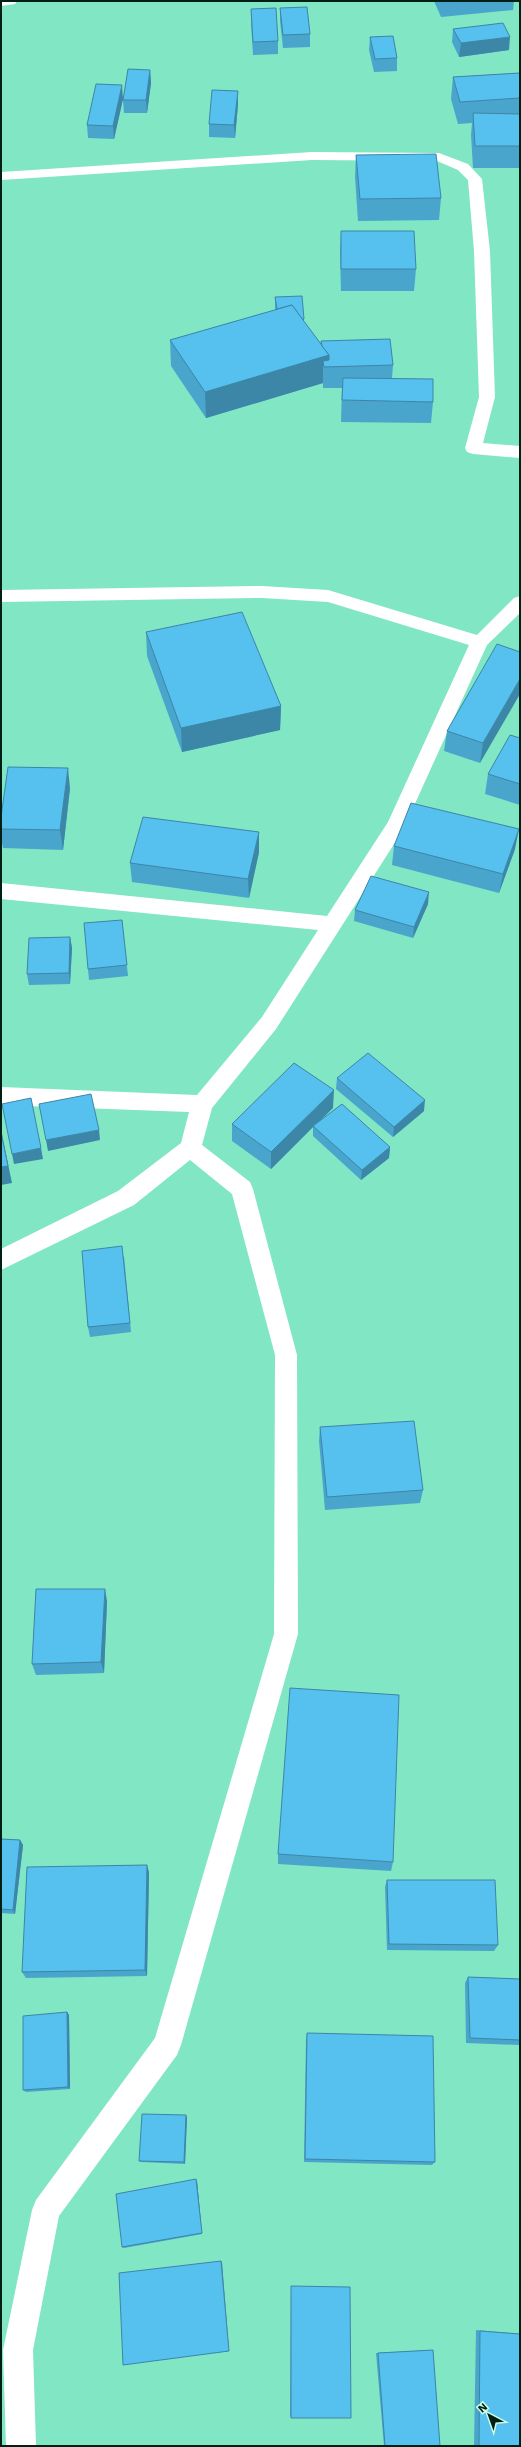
<svg xmlns="http://www.w3.org/2000/svg" width="521" height="2447" font-family="'Work Sans',sans-serif">
<style>
.lines{fill:none;stroke-linecap:round;stroke-linejoin:round}
.street{fill:#fff;fill-rule:evenodd}
.wall{fill:#4aa5cd}
.shaded-wall{fill:#3c86a7}
.building{fill:#56c0ee;stroke:#3c86a7}
</style>
<rect width="100%" height="100%" fill="#80e6c4"/>
<g class="lines">
<g class="street">
<path d="M1,1h16l-2,3 -14,2z"/>
<path d="M312,152l127,1 29,11 14,15 8,72 5,146 -12,46 37,3v12l-47,-4 -6,-2 -2,-4 14,-51 -5,-146 -6,-71 -10,-10 -21,-9 -125,-1 -311,20v-8z"/>
<path d="M262,586l66,4 149,45 37,-37 6,-2v17l-33,32 -84,185 -127,199 -64,79 -10,37 48,37 3,7 44,166 1,279 -117,411 -4,10 -118,161 -26,134 3,96h-30l-3,-96 29,-140 4,-10 119,-162 119,-404 1,-279 -43,-161 -42,-34 -56,45 -133,65v-21l117,-58 63,-48 8,-31 -188,-7v-18l196,8 65,-78 56,-87 -317,-31v-16l326,33 61,-94 81,-177 -141,-43 -66,-4 -261,4v-12z"/>
</g>
</g>
<g class="wall">
<path d="M434,1h80l-1,9 -72,7z"/>
<path d="M280,8l30,26v13l-27,1 -3,-27z"/>
<path d="M251,9l27,32v13l-25,1 -2,-33z"/>
<path d="M453,29l56,21 -50,7 -7,-15z"/>
<path d="M370,37l27,21v13l-23,1 -5,-22z"/>
<path d="M150,70l1,13 -4,30h-23l-1,-13z"/>
<path d="M520,73v95h-47l-2,-33 1,-12 -14,1 -7,-25 2,-22z"/>
<path d="M123,99l-9,40 -26,-1 -1,-13z"/>
<path d="M238,104l-3,34 -26,-1v-13z"/>
<path d="M356,155l85,43 -2,22 -81,1 -3,-44z"/>
<path d="M341,231l75,38 -2,22h-73l-1,-38z"/>
<path d="M275,297l29,22v3l17,23v-4l72,24 -1,13 41,24 -2,21 -90,-1 1,-34h-19v-5l-117,35 -35,-52 -1,-26 105,-30z"/>
<path d="M146,632l135,74 -1,24 -98,22 -35,-96z"/>
<path d="M520,652l-40,111 -36,-12 3,-20z"/>
<path d="M520,738v67l-35,-11 3,-20z"/>
<path d="M70,788l-7,62 -60,-2 -2,-11v-20z"/>
<path d="M394,846l121,3 -16,44 -107,-28z"/>
<path d="M259,852l-10,46 -117,-16 -2,-19z"/>
<path d="M428,904l-15,34 -59,-17 1,-11z"/>
<path d="M122,920l6,56 -39,4 -1,-11z"/>
<path d="M70,937l2,11 -2,36 -41,1 -2,-11z"/>
<path d="M337,1078l87,33 -31,26 -57,-48z"/>
<path d="M333,1108l-14,14 71,25 -1,11 -28,22 -48,-44v-9l-42,42 -39,-28v-17z"/>
<path d="M124,1256l7,76 -41,5 -2,-10z"/>
<path d="M320,1427l103,63 -3,13 -95,7 -6,-69z"/>
<path d="M107,1601l-3,72 -68,2 -4,-11z"/>
<path d="M1,1839l19,1 3,5 -8,69 -14,-1z"/>
<path d="M278,1854l115,8 -2,9 -113,-7z"/>
<path d="M147,1865l2,8 -2,103 -121,2 -4,-6z"/>
<path d="M387,1880l111,65 -4,6 -107,-1 -2,-63z"/>
<path d="M468,1977l52,2v66l-54,-2 -1,-60z"/>
<path d="M67,2012l2,3 1,74 -44,3 -3,-2z"/>
<path d="M307,2033l128,129 -3,3 -128,-3 2,-123z"/>
<path d="M187,2117l-2,47 -44,-2 -2,-1z"/>
<path d="M197,2181l5,53 -78,14 -2,-1z"/>
<path d="M291,2286v132l-1,-3z"/>
<path d="M476,2330l44,4v112h-46z"/>
<path d="M431,2350h2l7,96h-56l-8,-93z"/>
</g>
<g class="shaded-wall">
<path d="M510,37l-1,13 -50,7 2,-14z"/>
<path d="M150,70l1,13 -4,30 -1,-13z"/>
<path d="M122,85l1,14 -9,40 -1,-13z"/>
<path d="M238,91v13l-3,34 -1,-13z"/>
<path d="M329,355v11l-6,-5v22l-117,35 -1,-26z"/>
<path d="M520,679v15l-40,69 3,-20z"/>
<path d="M281,706l-1,24 -98,22 -1,-24z"/>
<path d="M68,768l2,20 -7,62 -3,-20z"/>
<path d="M519,829l-4,20 -16,44 4,-19z"/>
<path d="M259,832v20l-10,46 -1,-19z"/>
<path d="M429,892l-1,12 -15,34 1,-11z"/>
<path d="M70,937l2,11 -2,36 -1,-11z"/>
<path d="M334,1090l-1,18 -19,18h-1v1l-42,42v-17z"/>
<path d="M425,1100l-1,11 -31,26 1,-10z"/>
<path d="M1,1130l11,53 -11,2z"/>
<path d="M99,1130l1,10 -52,11 -2,-11z"/>
<path d="M390,1147l-1,11 -28,22 1,-10z"/>
<path d="M41,1148l2,11 -29,5 -2,-10z"/>
<path d="M105,1589l2,12 -3,72 -3,-11z"/>
<path d="M20,1840l3,5 -8,69 -2,-4z"/>
<path d="M147,1865l2,8 -2,103 -2,-6z"/>
<path d="M67,2012l2,3 1,74 -2,-2z"/>
<path d="M186,2115l1,2 -2,47 -1,-2z"/>
<path d="M196,2179l1,2 5,53v-1z"/>
<path d="M221,2261l1,1 7,88v1z"/>
</g>
<g class="building">
<path d="M307,7l3,27 -27,1 -3,-27z"/>
<path d="M276,8l2,33 -25,1 -2,-33z"/>
<path d="M503,23l7,14 -49,6 -8,-14z"/>
<path d="M393,36l4,22 -22,1 -5,-22z"/>
<path d="M128,69l22,1 -4,30h-23z"/>
<path d="M520,73v25l-60,4 -7,-25z"/>
<path d="M96,84l26,1 -9,41 -26,-1z"/>
<path d="M212,90l26,1 -4,34 -25,-1z"/>
<path d="M473,113l47,1v32h-45z"/>
<path d="M436,154l5,44 -81,1 -4,-44z"/>
<path d="M341,231h73l2,38h-75z"/>
<path d="M302,296l2,23h-2l-10,-14 -15,4 -2,-12z"/>
<path d="M292,305l37,50 -124,37 -35,-52z"/>
<path d="M390,339l3,26 -69,2 -1,-6 6,-1v-5l-7,-9 -1,-5z"/>
<path d="M343,378l90,1v23l-91,-2z"/>
<path d="M242,612l39,94 -100,22 -35,-96z"/>
<path d="M497,644l23,8v27l-37,64 -36,-12z"/>
<path d="M510,735l10,3v46l-32,-10z"/>
<path d="M8,767l60,1 -8,62 -59,-1v-12z"/>
<path d="M411,803l108,26 -16,45 -109,-28z"/>
<path d="M143,817l116,15 -11,47 -118,-16z"/>
<path d="M371,876l58,16 -15,35 -59,-17z"/>
<path d="M122,920l5,45 -39,4 -4,-46z"/>
<path d="M70,937l-1,36 -42,1 2,-36z"/>
<path d="M368,1053l57,47 -31,27 -57,-49z"/>
<path d="M294,1063l40,27 -63,62 -39,-28z"/>
<path d="M91,1094l8,36 -53,10 -7,-36z"/>
<path d="M31,1098l10,50 -29,6 -10,-50z"/>
<path d="M342,1104l48,43 -28,23 -49,-44z"/>
<path d="M1,1132l7,34 -7,1z"/>
<path d="M122,1246l8,77 -42,4 -6,-76z"/>
<path d="M414,1421l9,69 -96,7 -7,-70z"/>
<path d="M36,1589h69l-4,73 -69,2z"/>
<path d="M290,1688l109,7 -6,167 -115,-8z"/>
<path d="M1,1839l19,1 -7,70 -12,-1z"/>
<path d="M147,1865l-2,105 -123,2 5,-105z"/>
<path d="M387,1880h108l3,65 -109,-1z"/>
<path d="M468,1977l52,2v61l-50,-2z"/>
<path d="M67,2012l1,75 -45,3v-74z"/>
<path d="M307,2033l126,3 2,126 -130,-3z"/>
<path d="M142,2114l44,1 -2,47 -45,-1z"/>
<path d="M196,2179l6,54 -80,14 -6,-53z"/>
<path d="M221,2261l8,90 -106,14 -4,-92z"/>
<path d="M291,2286l59,1 1,131h-60z"/>
<path d="M480,2331l40,3v112h-41z"/>
<path d="M433,2350l7,96h-55l-7,-93z"/>
</g>
<rect width="521" height="2447" fill="none" stroke="#002016" stroke-width="4"/>
<g transform="translate(489 2415) rotate(319)" stroke="#cdfcea" stroke-width="3" paint-order="stroke">
<path d="M0-3L7 15L0 10L-7 15Z" fill="#002016"/>
<text y="-6" font-size="11" font-weight="bold" text-anchor="middle" fill="#002016">N</text>
</g>
</svg>
